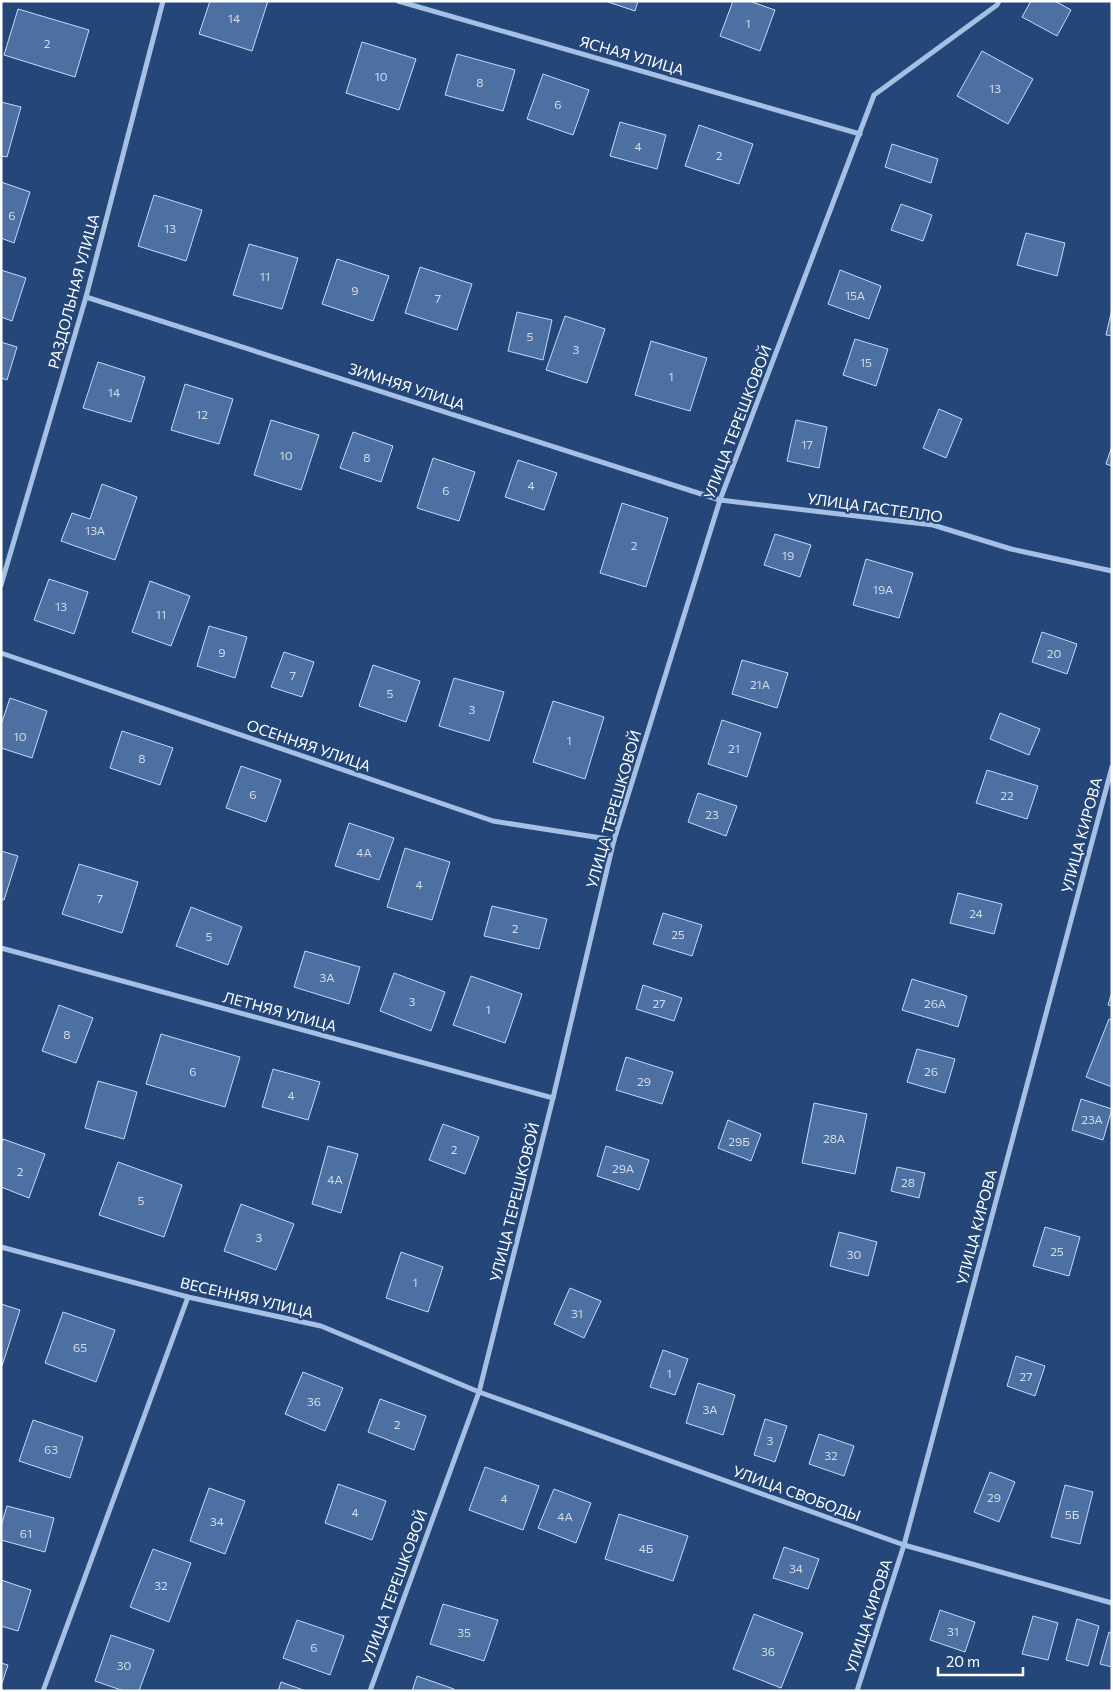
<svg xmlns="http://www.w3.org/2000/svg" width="1113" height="1692" font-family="Commissioner,sans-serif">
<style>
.building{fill:#4c70a1;stroke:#c8daf3}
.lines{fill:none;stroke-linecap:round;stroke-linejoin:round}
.minor{stroke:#a5c0e3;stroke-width:5}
.labels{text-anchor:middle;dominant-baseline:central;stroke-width:4.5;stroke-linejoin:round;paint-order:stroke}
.number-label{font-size:12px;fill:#d2dbe8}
.street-label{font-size:15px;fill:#fff;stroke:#244678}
</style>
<rect width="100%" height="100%" fill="#244678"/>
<g class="building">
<path d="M210,1h58l-16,50 -53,-17z"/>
<path d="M605,1h33l-3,10z"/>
<path d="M733,1h16l26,9 -15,41 -40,-15z"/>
<path d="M1031,1h24l16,9 -14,26 -35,-19z"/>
<path d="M18,9l71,21 -14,47 -71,-22z"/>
<path d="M362,42l54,17 -17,51 -53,-17z"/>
<path d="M982,51l51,28 -25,45 -51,-28z"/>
<path d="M457,54l58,16 -12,41 -58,-16z"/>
<path d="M543,74l46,16 -16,45 -46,-16z"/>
<path d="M1,102l20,5 -14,50 -6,-1z"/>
<path d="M620,122l46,13 -9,34 -47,-13z"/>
<path d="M699,125l54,19 -14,40 -54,-18z"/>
<path d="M892,144l46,15 -7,24 -46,-16z"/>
<path d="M1,182l29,10 -16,51 -13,-5z"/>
<path d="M154,195l48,15 -16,51 -48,-15z"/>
<path d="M901,204l31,11 -9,26 -32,-11z"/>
<path d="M1026,233l39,10 -8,33 -40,-11z"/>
<path d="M249,244l49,14 -16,51 -49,-14z"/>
<path d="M337,259l52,17 -16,45 -51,-17z"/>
<path d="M420,267l52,17 -15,46 -52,-17z"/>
<path d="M1,270l25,8 -14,43 -11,-4z"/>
<path d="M840,270l41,16 -12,33 -41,-15z"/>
<path d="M1112,309v27l-6,-1z"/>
<path d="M517,312l35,8 -9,40 -35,-9z"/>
<path d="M565,316l40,13 -18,54 -41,-13z"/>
<path d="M855,339l33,10 -12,37 -33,-11z"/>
<path d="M651,341l56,17 -17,53 -55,-16z"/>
<path d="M1,342l16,5 -10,33 -6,-2z"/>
<path d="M98,362l47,15 -14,45 -48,-14z"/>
<path d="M185,384l48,15 -14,45 -48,-14z"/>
<path d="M939,409l23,10 -16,39 -23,-10z"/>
<path d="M271,420l48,15 -18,55 -47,-15z"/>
<path d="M796,420l31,7 -8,41 -32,-7z"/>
<path d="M353,432l40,14 -12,36 -41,-14z"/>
<path d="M1112,446v20l-6,-2z"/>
<path d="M433,458l42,14 -16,49 -42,-13z"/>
<path d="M518,460l39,13 -13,37 -39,-13z"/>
<path d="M102,484l35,13 -22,63 -54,-19 11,-28 18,6z"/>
<path d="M622,503l46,15 -22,69 -46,-14z"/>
<path d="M775,534l36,11 -11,32 -36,-12z"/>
<path d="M866,559l47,14 -14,45 -46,-13z"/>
<path d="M49,579l39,13 -14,42 -40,-14z"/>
<path d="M150,581l40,15 -19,50 -39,-14z"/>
<path d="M209,626l38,11 -12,41 -38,-12z"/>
<path d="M1042,632l35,12 -10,30 -35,-12z"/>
<path d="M284,652l30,10 -12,35 -31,-10z"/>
<path d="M742,660l46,13 -11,35 -45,-14z"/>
<path d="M373,665l47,16 -14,41 -47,-16z"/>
<path d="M454,678l50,14 -15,49 -50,-15z"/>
<path d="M10,698l37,13 -15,47 -31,-10v-23z"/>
<path d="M553,701l51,16 -19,62 -52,-17z"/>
<path d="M1000,713l40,16 -11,26 -39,-16z"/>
<path d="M722,720l39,13 -14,44 -39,-13z"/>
<path d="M122,731l51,17 -13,37 -50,-17z"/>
<path d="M241,766l40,14 -15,42 -40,-14z"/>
<path d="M987,770l51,16 -11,33 -51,-16z"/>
<path d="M698,793l39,13 -11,30 -38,-14z"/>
<path d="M349,823l45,15 -15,42 -44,-14z"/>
<path d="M405,848l45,14 -18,58 -45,-13z"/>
<path d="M1,851l17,5 -14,44 -3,-1z"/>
<path d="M79,864l59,18 -16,51 -60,-19z"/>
<path d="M958,893l44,11 -8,30 -44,-11z"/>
<path d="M492,906l55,13 -8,30 -55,-13z"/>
<path d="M191,907l51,20 -14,38 -52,-19z"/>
<path d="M663,913l39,12 -10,31 -39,-12z"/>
<path d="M305,951l55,16 -11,37 -55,-17z"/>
<path d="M394,973l51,19 -14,39 -51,-20z"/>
<path d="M471,976l51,18 -17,49 -52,-18z"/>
<path d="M912,979l55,17 -9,31 -56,-17z"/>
<path d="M643,985l39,13 -8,23 -38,-12z"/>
<path d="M1112,992v14l-4,-1z"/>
<path d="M59,1005l34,13 -17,45 -34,-12z"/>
<path d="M1109,1019l3,1v67l-26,-10z"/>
<path d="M161,1034l79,23 -15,50 -79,-23z"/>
<path d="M917,1049l38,10 -10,34 -38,-11z"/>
<path d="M626,1057l47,15 -11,32 -46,-14z"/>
<path d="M273,1069l47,13 -12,38 -46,-13z"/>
<path d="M98,1081l39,11 -13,47 -39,-11z"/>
<path d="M1081,1099l31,10 -9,31 -31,-10z"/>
<path d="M814,1103l53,11 -12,60 -53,-11z"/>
<path d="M728,1120l33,14 -10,27 -33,-13z"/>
<path d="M443,1124l36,13 -14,37 -36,-14z"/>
<path d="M3,1139l42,15 -16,44 -28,-11v-43z"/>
<path d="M328,1146l30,8 -17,59 -29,-9z"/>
<path d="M606,1146l43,14 -10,30 -42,-14z"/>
<path d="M118,1162l64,23 -18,52 -65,-22z"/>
<path d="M897,1167l28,6 -6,25 -28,-7z"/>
<path d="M241,1204l53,20 -18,46 -52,-19z"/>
<path d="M1045,1227l35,10 -11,39 -36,-10z"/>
<path d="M839,1232l38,10 -9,34 -38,-10z"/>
<path d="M401,1252l42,15 -15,45 -42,-14z"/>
<path d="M570,1288l31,13 -17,37 -30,-14z"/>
<path d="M1,1304l19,6 -18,56h-1z"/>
<path d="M63,1312l52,18 -19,52 -51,-19z"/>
<path d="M663,1350l25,9 -13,36 -25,-8z"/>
<path d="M1016,1356l29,10 -10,30 -28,-10z"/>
<path d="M303,1372l40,16 -18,43 -40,-17z"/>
<path d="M698,1383l37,12 -12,40 -37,-12z"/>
<path d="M380,1399l46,17 -12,34 -46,-18z"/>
<path d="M765,1419l22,7 -12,36 -21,-7z"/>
<path d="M33,1420l50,17 -13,41 -51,-17z"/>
<path d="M819,1434l35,12 -10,30 -35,-12z"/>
<path d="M485,1467l54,19 -16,44 -54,-20z"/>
<path d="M990,1472l25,10 -16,40 -25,-10z"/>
<path d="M338,1484l48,17 -14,39 -47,-17z"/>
<path d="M1065,1485l28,7 -13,52 -29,-7z"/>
<path d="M209,1488l36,13 -20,53 -35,-13z"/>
<path d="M554,1489l37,14 -15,40 -38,-15z"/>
<path d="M7,1506l47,12 -9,34 -44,-12v-14z"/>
<path d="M619,1514l69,22 -15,45 -68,-22z"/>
<path d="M784,1547l35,12 -11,30 -35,-11z"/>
<path d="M153,1549l38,14 -22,59 -39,-15z"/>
<path d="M1,1580l30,10 -13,41 -17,-5z"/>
<path d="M443,1604l55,16 -14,41 -54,-17z"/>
<path d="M940,1610l35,12 -10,30 -35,-12z"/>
<path d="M754,1614l49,19 -22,55 -48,-19z"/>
<path d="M1033,1616l25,7 -10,37 -26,-6z"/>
<path d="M1077,1619l22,7 -11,40 -22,-6z"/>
<path d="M297,1620l47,16 -14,39 -47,-17z"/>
<path d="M1109,1632l3,1v34l-12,-3z"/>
<path d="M111,1635l43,15 -15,41h-15l-29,-10z"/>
<path d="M1,1663l7,2 -7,21z"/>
<path d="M417,1676l37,13v2h-42z"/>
<path d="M281,1682l25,9h-28z"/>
</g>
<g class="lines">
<g class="minor">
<path d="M398,1l462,133"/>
<path d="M86,297l634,203 213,25 78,24 101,22"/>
<path d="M1,585l85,-288 77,-296"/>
<path d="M1,653l492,168 121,19"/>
<path d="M1,948l552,150"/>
<path d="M1,1247l187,50 133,29 158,66 425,153 208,58"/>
<path d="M43,1691l145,-394"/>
<path d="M370,1691l109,-299 74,-294 61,-258 106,-340 154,-405 123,-90 2,-4"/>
<path d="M857,1691l47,-146 208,-778"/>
</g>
</g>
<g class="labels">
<g class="number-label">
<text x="234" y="18">14</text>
<text x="748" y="23">1</text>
<text x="47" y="43">2</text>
<text x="381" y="76">10</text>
<text x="480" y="82">8</text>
<text x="995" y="88">13</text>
<text x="558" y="104">6</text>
<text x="638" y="146">4</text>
<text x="719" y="155">2</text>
<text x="12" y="215">6</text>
<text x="170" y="228">13</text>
<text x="265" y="276">11</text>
<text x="355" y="290">9</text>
<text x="855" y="295">15А</text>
<text x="438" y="298">7</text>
<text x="530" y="336">5</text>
<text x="576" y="349">3</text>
<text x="866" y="362">15</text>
<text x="671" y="376">1</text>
<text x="114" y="392">14</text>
<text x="202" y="414">12</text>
<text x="807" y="444">17</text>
<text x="286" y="455">10</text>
<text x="367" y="457">8</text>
<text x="531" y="485">4</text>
<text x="446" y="490">6</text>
<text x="95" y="530">13А</text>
<text x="634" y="545">2</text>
<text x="788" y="555">19</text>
<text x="883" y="589">19А</text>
<text x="61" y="606">13</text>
<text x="161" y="614">11</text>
<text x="222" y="652">9</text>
<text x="1054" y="653">20</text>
<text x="293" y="675">7</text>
<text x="760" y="684">21А</text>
<text x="390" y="693">5</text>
<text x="472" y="709">3</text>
<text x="20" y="736">10</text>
<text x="569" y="740">1</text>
<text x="734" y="748">21</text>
<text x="142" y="758">8</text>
<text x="253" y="794">6</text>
<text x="1007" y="795">22</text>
<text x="712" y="814">23</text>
<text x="364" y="852">4А</text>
<text x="419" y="884">4</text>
<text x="100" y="898">7</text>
<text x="976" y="913">24</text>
<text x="515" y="928">2</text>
<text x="678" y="934">25</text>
<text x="209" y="936">5</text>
<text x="327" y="977">3А</text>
<text x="412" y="1001">3</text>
<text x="659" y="1003">27</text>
<text x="935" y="1003">26А</text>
<text x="488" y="1009">1</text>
<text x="67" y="1034">8</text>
<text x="193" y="1071">6</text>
<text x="931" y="1071">26</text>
<text x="644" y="1081">29</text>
<text x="291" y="1095">4</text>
<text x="1092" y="1119">23А</text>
<text x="834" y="1138">28А</text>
<text x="739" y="1141">29Б</text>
<text x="454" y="1149">2</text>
<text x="623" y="1168">29А</text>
<text x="20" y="1171">2</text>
<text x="335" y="1179">4А</text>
<text x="908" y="1182">28</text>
<text x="141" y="1200">5</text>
<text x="259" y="1237">3</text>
<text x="1057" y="1251">25</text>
<text x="854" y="1254">30</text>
<text x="415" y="1282">1</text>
<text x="577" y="1313">31</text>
<text x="80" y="1347">65</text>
<text x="669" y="1373">1</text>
<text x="1026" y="1376">27</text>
<text x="314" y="1401">36</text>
<text x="710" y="1409">3А</text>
<text x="397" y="1424">2</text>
<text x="770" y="1440">3</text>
<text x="51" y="1449">63</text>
<text x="831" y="1455">32</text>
<text x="994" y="1497">29</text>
<text x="504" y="1498">4</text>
<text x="355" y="1512">4</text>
<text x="1072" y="1514">5Б</text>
<text x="565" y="1516">4А</text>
<text x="217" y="1521">34</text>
<text x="26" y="1533">61</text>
<text x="646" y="1548">4Б</text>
<text x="796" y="1568">34</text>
<text x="161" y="1585">32</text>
<text x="953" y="1631">31</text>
<text x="464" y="1632">35</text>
<text x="314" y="1647">6</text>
<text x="768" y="1651">36</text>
<text x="124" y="1665">30</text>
</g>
<g class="street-label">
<text transform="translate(632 55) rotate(16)">ЯСНАЯ УЛИЦА</text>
<text transform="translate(73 291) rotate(-75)">РАЗДОЛЬНАЯ УЛИЦА</text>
<text transform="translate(407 386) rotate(18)">ЗИМНЯЯ УЛИЦА</text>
<text transform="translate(737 422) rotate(-69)">УЛИЦА ТЕРЕШКОВОЙ</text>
<text transform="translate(875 507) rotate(8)">УЛИЦА ГАСТЕЛЛО</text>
<text transform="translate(309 745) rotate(19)">ОСЕННЯЯ УЛИЦА</text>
<text transform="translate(613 809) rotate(-74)">УЛИЦА ТЕРЕШКОВОЙ</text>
<text transform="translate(1081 835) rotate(-75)">УЛИЦА КИРОВА</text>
<text transform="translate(280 1011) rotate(15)">ЛЕТНЯЯ УЛИЦА</text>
<text transform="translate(514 1202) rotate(-76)">УЛИЦА ТЕРЕШКОВОЙ</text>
<text transform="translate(976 1227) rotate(-75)">УЛИЦА КИРОВА</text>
<text transform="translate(247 1297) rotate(13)">ВЕСЕННЯЯ УЛИЦА</text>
<text transform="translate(797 1493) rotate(20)">УЛИЦА СВОБОДЫ</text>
<text transform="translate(394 1587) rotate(-70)">УЛИЦА ТЕРЕШКОВОЙ</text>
<text transform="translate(868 1616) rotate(-72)">УЛИЦА КИРОВА</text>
</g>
</g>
<rect width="1113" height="1692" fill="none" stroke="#ffffff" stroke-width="5"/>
<path d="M938 1667v8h85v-8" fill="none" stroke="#ffffff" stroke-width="2.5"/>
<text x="946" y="1667" font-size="15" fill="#ffffff" stroke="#244678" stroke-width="4" paint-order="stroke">20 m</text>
</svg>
